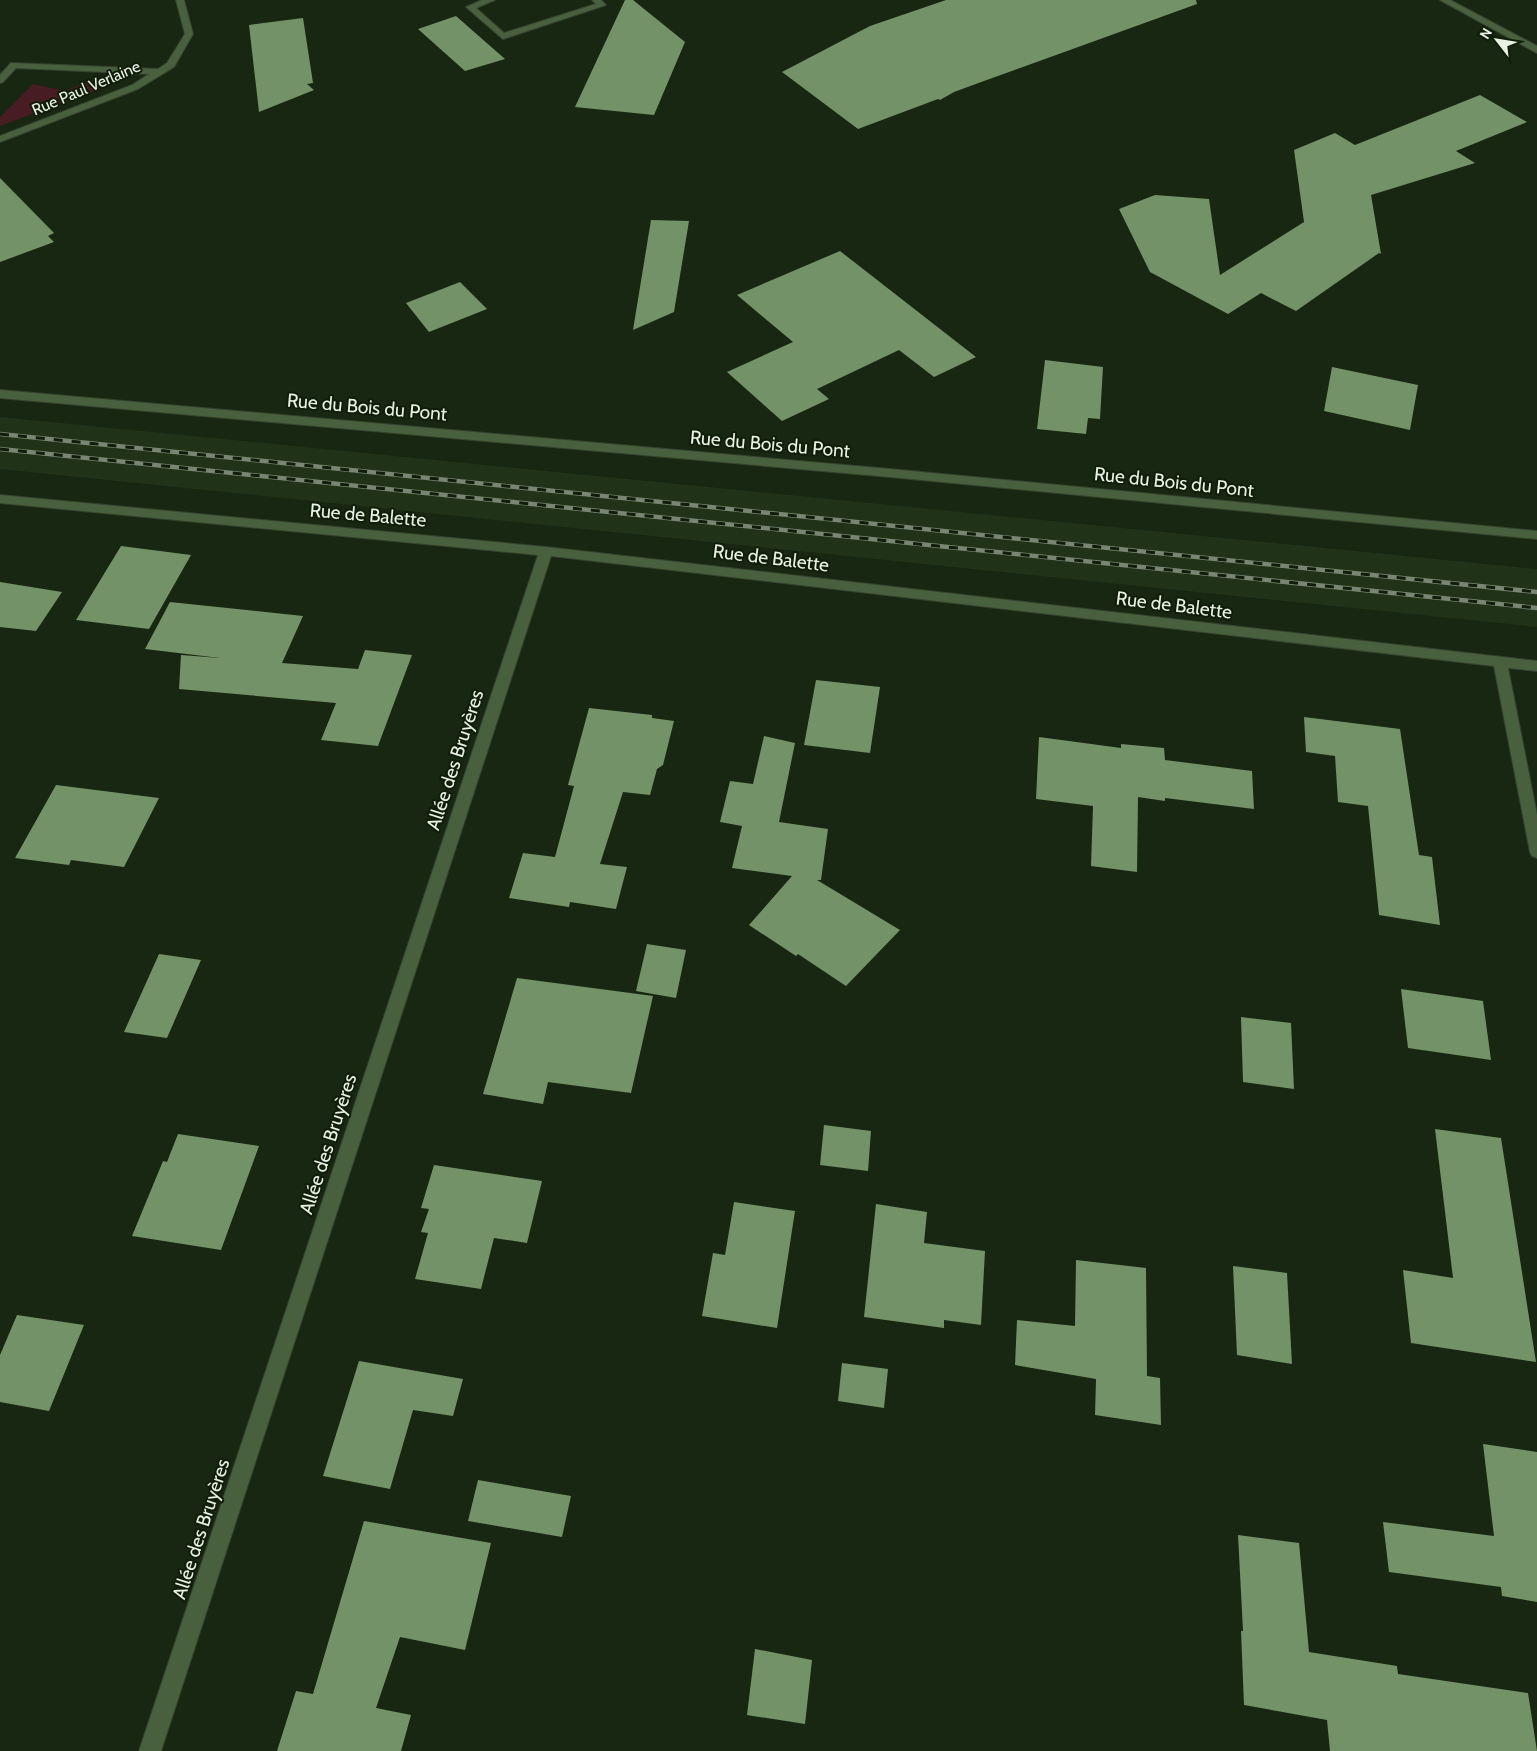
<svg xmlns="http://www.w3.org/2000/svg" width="1537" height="1751" font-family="Cabin,sans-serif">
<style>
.built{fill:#203218}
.green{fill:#471c23}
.building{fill:#749267}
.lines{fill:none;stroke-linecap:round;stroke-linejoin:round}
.minor-casing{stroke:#35432f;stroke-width:2}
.minor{fill:#49603f;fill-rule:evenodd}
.rail-casing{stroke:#7a8674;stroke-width:4.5}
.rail{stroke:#0f1d09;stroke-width:3;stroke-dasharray:9;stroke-linecap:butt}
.labels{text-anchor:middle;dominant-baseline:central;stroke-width:4;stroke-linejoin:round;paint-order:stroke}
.far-street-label{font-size:16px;fill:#e8f2e4;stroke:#0f1d09}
.street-label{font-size:19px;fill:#e8f2e4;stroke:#0f1d09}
</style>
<rect width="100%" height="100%" fill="#182712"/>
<path class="built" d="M0,417l1537,152v58l-1537,-158z"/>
<path class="green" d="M99,77l6,4 -1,6 -104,39v-9l33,-33 32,7z"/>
<g class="building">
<path d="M625,0h8l52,42 -31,73 -79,-8z"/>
<path d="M946,0h250l1,4 -213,77 -30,11 -14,8 -2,-1 -80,30 -76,-57 88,-46z"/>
<path d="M456,16l49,43 -40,12 -47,-42z"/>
<path d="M303,18l10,65 -6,1 7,6 -55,22 -10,-87z"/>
<path d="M1480,95l47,27 -71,29 19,12 -104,32 10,59 -2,-1 -83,58 -35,-18 -33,21 -78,-42 -31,-63 36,-14 54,4 11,76 84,-53 -10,-72 41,-17 20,12z"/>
<path d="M0,178l54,55 -6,3 6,6 -54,20z"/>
<path d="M651,220l38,1 -15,91 -41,18z"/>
<path d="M840,251l136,106 -42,20 -35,-27 -82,39 12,10 -47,22 -55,-49 66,-30 -56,-47z"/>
<path d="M460,282l27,27 -58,23 -23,-29z"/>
<path d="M1045,360l58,7 -3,52 -12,-1 -2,16 -49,-5z"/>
<path d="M1332,367l86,18 -8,45 -86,-19z"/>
<path d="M121,546l70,9 -42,74 -73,-9z"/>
<path d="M0,582l62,10 -26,39 -36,-4z"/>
<path d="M170,602l133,14 -21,47 76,6 7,-19 47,5 -34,91 -57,-6 15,-37 -157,-14 2,-34 39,3 -75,-9z"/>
<path d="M816,680l64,7 -10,66 -66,-8z"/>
<path d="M589,708l63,7v3l22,3 -11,44 -6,4 -7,26 -27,-3 -23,72 27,3 -11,42 -46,-7 -1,5 -60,-9 14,-45 32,4 19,-71 -6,-1z"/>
<path d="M1304,717l96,12 19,126 13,2 8,68 -61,-10 -11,-109 -30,-4 -3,-46 -29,-4z"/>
<path d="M764,736l31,7 -16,79 49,7 -7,51h-4l83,50 -54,56 -48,-32 -2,2 -47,-31 43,-49 -60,-8 10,-42 -22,-4 10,-41 23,3z"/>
<path d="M1039,737l82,11v-4l43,4 1,12 87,11 2,38 -89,-11v3l-27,-4 -1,75 -46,-6 2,-60 -57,-7z"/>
<path d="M56,785l103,13 -35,69 -53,-7 -2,5 -54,-7z"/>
<path d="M647,944l39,6 -10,48 -40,-7z"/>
<path d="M159,954l42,6 -34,78 -43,-6z"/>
<path d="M517,978l136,18 -22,97 -83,-11 -5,22 -60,-10z"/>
<path d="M1401,989l82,12 8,59 -83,-12z"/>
<path d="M1241,1017l50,6 3,66 -51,-7z"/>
<path d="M824,1125l47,6 -3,40 -48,-6z"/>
<path d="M1435,1129l66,9 35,224 -125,-19 -8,-73 50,8z"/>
<path d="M178,1134l81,12 -38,104 -89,-14 31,-75 4,1z"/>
<path d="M434,1165l108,16 -15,62 -33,-5 -13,51 -66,-10 13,-46 -7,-1 8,-23 -8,-1z"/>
<path d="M734,1202l61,9 -18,117 -75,-12 11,-63 12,2z"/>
<path d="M876,1204l51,8 -3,31 61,8 -4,74 -37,-5v8l-80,-11z"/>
<path d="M1076,1260l70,8 1,108 13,2 1,47 -66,-10 1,-36 -81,-14 2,-45 58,6z"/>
<path d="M1233,1266l54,7 5,91 -55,-9z"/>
<path d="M17,1315l67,10 -35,86 -49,-9v-47z"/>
<path d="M359,1361l104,18 -10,37 -40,-6 -23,79 -67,-13z"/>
<path d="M842,1363l46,6 -4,39 -46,-7z"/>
<path d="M1483,1444l54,8v150l-35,-6 -1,-9 -112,-15 -6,-50 111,14z"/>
<path d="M478,1480l93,16 -9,41 -94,-16z"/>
<path d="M364,1521l127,22 -26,107 -65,-13 -24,71 35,7 -10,36h-124l19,-60 17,3z"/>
<path d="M1238,1535l61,8 10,109 88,14 1,8 130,19 9,58h-207l-3,-31 -83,-15 -3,-74h2z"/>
<path d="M755,1649l57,11 -7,64 -58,-9z"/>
</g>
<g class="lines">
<g class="minor-casing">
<g id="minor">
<path d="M176,0h8l9,34 -19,33 -36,22 -138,53v-6l132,-51 17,-11 -133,-6 -13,14 -3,1v-8l11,-12 147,6 9,-6 18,-29z"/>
<path d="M482,0h13l-19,8 28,25 92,-29 -4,-4h9l5,5 -103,34 -37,-32z"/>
<path d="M1440,0h10l87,46v7z"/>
<path d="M0,390l890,79 647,62v8l-647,-62 -890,-79z"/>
<path d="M0,495l546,52 991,114v10l-29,-3 29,147v43l-5,-2 -2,-4 -36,-186 -943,-110 -390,1195h-22l399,-1196 -538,-52z"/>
</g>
</g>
<use href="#minor" class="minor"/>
<g class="rail-casing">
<g id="rail">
<path d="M0,434l1537,158"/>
<path d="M0,449l1537,159"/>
</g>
</g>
<use href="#rail" class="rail"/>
</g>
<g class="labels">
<g class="far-street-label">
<text transform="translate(86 88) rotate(-23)">Rue Paul Verlaine</text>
</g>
<g class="street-label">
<text transform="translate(367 407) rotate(5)">Rue du Bois du Pont</text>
<text transform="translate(770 444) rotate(5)">Rue du Bois du Pont</text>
<text transform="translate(1174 482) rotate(6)">Rue du Bois du Pont</text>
<text transform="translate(368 515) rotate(5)">Rue de Balette</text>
<text transform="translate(771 558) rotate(7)">Rue de Balette</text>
<text transform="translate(1174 605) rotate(7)">Rue de Balette</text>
<text transform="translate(455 760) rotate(-72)">Allée des Bruyères</text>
<text transform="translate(328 1144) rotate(-72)">Allée des Bruyères</text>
<text transform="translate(201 1529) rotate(-72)">Allée des Bruyères</text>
</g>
</g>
<g transform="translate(1497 40) rotate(301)" stroke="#0f1d09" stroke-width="4" paint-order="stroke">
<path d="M0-4L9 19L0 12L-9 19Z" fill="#e8f2e4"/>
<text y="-8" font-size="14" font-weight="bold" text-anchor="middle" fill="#e8f2e4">N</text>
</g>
</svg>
